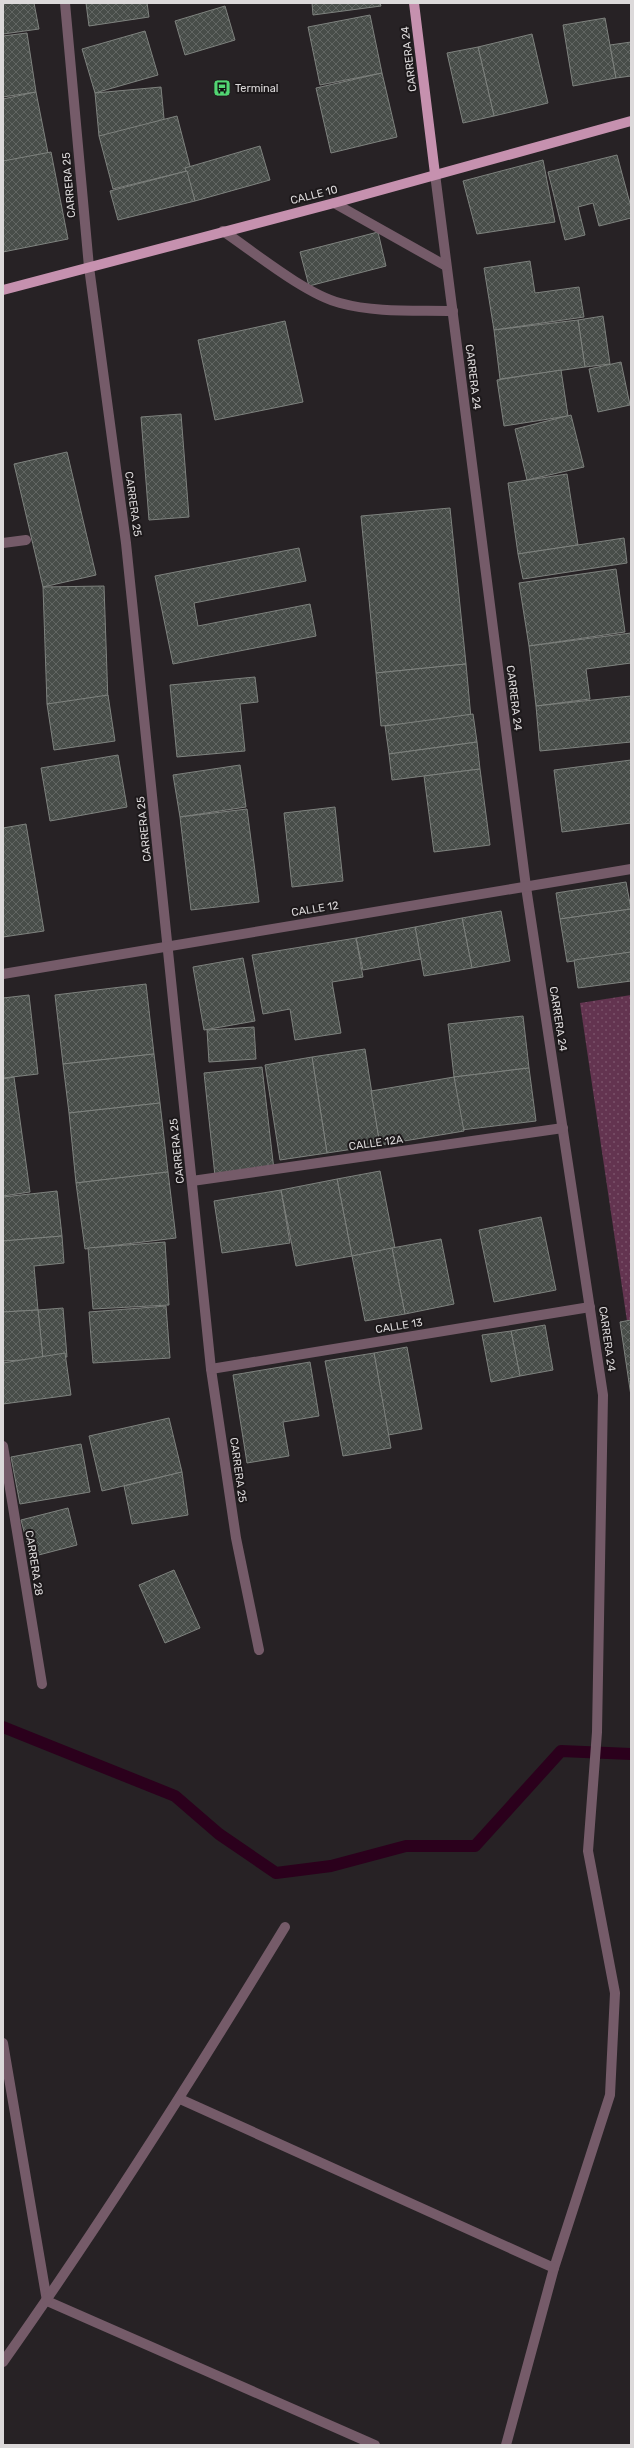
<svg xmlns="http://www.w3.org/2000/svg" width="634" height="2448" font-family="Rubik,sans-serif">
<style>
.grass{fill:url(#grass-dots)}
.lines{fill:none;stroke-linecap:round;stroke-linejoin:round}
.stream{stroke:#2b001c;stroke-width:12}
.building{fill:url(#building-cross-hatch);stroke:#7e827e}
.minor{stroke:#755b69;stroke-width:10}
.major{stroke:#c691af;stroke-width:10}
.labels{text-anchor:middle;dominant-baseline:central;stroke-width:4;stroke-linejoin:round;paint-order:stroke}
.street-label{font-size:11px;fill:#dcd9da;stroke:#1d191b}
.poi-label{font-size:11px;fill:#dcd9da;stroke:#1d191b;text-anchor:start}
</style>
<defs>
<pattern id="grass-dots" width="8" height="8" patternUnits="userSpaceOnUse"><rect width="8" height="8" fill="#633450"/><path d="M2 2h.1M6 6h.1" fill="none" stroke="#795169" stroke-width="1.8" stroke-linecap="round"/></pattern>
<pattern id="building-cross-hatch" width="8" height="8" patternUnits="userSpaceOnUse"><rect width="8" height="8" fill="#484d49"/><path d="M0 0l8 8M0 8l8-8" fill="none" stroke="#626663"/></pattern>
</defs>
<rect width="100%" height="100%" fill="#272225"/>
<path class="grass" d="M631,995v325l-4,1 -47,-318z"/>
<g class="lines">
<path class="stream" d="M3,1727l172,69 44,38 57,39 55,-7 75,-20h69l86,-95 70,3"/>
</g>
<g class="building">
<path d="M3,3h31l5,26 -36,5z"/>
<path d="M86,3h61l2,14 -60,9z"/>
<path d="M312,3h68l1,3 -68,9z"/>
<path d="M225,6l10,34 -50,15 -10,-34z"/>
<path d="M370,15l12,58 -62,12 -12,-58z"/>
<path d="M605,18l11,60 -43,8 -10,-61z"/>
<path d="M145,31l13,44 -63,18 -13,-44z"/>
<path d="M27,33l9,59 -33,5v-61z"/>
<path d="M532,34l16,69 -54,13 -16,-69z"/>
<path d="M631,42v34l-15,2 -6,-33z"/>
<path d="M478,47l16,69 -31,7 -16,-70z"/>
<path d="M382,73l15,64 -66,16 -15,-65z"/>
<path d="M161,87l4,42 -66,7 -4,-43z"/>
<path d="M36,92l12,61 -45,9v-63z"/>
<path d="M177,116l14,54 -78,19 -14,-53z"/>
<path d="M260,146l10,34 -75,21 -10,-33z"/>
<path d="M51,152l17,87 -65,13v-91z"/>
<path d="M617,155l14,52v11l-32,8 -6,-23 -15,4 7,28 -20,5 -17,-68z"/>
<path d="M543,160l12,62 -78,12 -14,-53z"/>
<path d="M187,171l8,30 -77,19 -8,-29z"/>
<path d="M378,232l8,34 -77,20 -9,-34z"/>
<path d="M530,261l5,32 44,-6 5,30 -90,13 -10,-62z"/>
<path d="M603,316l7,48 -25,3 -7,-47z"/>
<path d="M578,320l7,47 -85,12 -6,-49z"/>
<path d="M285,321l18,81 -88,18 -17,-80z"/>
<path d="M621,362l9,43 -32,7 -9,-43z"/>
<path d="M561,370l7,46 -64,10 -7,-46z"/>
<path d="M181,414l8,103 -40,3 -8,-103z"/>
<path d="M571,415l13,52 -57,13 -12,-51z"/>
<path d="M67,452l29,123 -53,12 -29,-123z"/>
<path d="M567,474l11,71 -60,9 -10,-71z"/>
<path d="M450,508l16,156 -90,9 -15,-157z"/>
<path d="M624,538l3,25 -104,16 -5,-25z"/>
<path d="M299,548l7,33 -112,22 4,23 112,-22 6,32 -143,28 -18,-88z"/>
<path d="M616,569l9,63 -96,14 -10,-63z"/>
<path d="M104,586l4,116 -61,2 -4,-117z"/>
<path d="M631,633v30l-45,6 4,30 -54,7 -7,-60z"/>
<path d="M466,664l5,54 -90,8 -5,-53z"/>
<path d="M255,677l3,25 -18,2 5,47 -68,6 -7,-72z"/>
<path d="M108,695l7,46 -61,9 -7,-46z"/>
<path d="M631,696v46l-91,9 -4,-45z"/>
<path d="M473,714l4,28 -88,12 -4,-28z"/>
<path d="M477,742l3,27 -88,11 -3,-26z"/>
<path d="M118,755l9,52 -77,14 -9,-53z"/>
<path d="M631,760v63l-69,9 -8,-62z"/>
<path d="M240,765l6,42 -66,10 -7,-42z"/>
<path d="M480,769l10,76 -56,7 -10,-76z"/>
<path d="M335,807l8,74 -51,6 -8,-74z"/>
<path d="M247,809l12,93 -68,8 -11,-93z"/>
<path d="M26,824l18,107 -41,6v-109z"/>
<path d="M626,882l5,27 -71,10 -4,-26z"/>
<path d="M631,909v43l-64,10 -7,-43z"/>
<path d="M501,911l9,50 -38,7 -10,-50z"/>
<path d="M462,918l10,50 -48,8 -9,-49z"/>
<path d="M415,927l6,32 -58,11 -7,-32z"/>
<path d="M356,938l7,39 -31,5 9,51 -46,7 -5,-31 -27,5 -11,-59z"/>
<path d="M631,952v29l-53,7 -4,-28z"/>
<path d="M243,958l12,63 -51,9 -11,-63z"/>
<path d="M146,984l8,70 -91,10 -8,-69z"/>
<path d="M29,995l9,79 -35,4v-80z"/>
<path d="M523,1016l6,52 -75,9 -6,-53z"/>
<path d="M254,1027l2,32 -47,3 -2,-32z"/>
<path d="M365,1049l15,96 -53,8 -15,-96z"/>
<path d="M154,1054l6,49 -91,10 -6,-49z"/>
<path d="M312,1057l15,96 -47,7 -15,-95z"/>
<path d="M262,1067l12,103 -59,6 -11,-103z"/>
<path d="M529,1068l7,53 -75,9 -7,-53z"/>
<path d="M14,1077l16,115 -27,4v-117z"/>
<path d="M454,1077l10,54 -84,14 -9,-54z"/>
<path d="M160,1103l8,69 -92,11 -7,-70z"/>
<path d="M380,1171l15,77 -43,8 -15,-77z"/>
<path d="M168,1172l8,66 -91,11 -9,-66z"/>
<path d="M337,1179l15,77 -56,10 -15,-76z"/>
<path d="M281,1190l9,53 -68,10 -8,-52z"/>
<path d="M57,1191l5,45 -59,5v-44z"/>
<path d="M541,1217l15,73 -62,12 -15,-72z"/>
<path d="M62,1236l2,27 -30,3 4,44 -35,2v-71z"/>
<path d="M441,1239l13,65 -49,10 -13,-66z"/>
<path d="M165,1242l4,63 -76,4 -5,-61z"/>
<path d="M392,1248l13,66 -40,7 -13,-65z"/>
<path d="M166,1306l4,52 -77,5 -4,-51z"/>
<path d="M63,1308l4,49 -24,2 -5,-49z"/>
<path d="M38,1310l5,49 -40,2v-49z"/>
<path d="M631,1320v76l-11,-74z"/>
<path d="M545,1325l8,45 -33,6 -9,-45z"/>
<path d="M511,1331l9,45 -29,6 -9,-47z"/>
<path d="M407,1347l15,82 -34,6 -14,-82z"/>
<path d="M65,1353l6,42 -68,9v-41z"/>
<path d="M374,1353l17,95 -48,8 -18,-95z"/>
<path d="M310,1362l9,54 -36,6 6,34 -42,7 -14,-88z"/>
<path d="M169,1418l13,54 -80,19 -13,-55z"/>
<path d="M81,1444l9,48 -70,12 -9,-47z"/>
<path d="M182,1472l6,43 -56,9 -8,-38z"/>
<path d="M68,1508l9,37 -46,12 -10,-37z"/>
<path d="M174,1570l26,58 -35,15 -26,-58z"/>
</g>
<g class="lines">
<g class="minor">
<path d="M65,3l24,264 37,276 85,826 25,169 23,112"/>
<path d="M435,174l91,713 77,508 -6,337 -9,119 27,142 -5,102 -56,173 -48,177"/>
<path d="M334,203l112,63"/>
<path d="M223,231c31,21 82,63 117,72 36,10 76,7 113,8"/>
<path d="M3,543l23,-3"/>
<path d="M3,974l628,-105"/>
<path d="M192,1181l371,-53"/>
<path d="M211,1369l379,-62"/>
<path d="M3,1446l39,238"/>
<path d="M3,2043l44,258 328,144"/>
<path d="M180,2099l374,169"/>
<path d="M3,2362c100,-141 192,-287 282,-435"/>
</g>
<g class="major">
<path d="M414,3l21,171"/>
<path d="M3,290l331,-87 297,-82"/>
</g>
</g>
<defs>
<g id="bus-square" transform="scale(0.9)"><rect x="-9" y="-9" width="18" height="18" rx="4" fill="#52d673" stroke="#1d191b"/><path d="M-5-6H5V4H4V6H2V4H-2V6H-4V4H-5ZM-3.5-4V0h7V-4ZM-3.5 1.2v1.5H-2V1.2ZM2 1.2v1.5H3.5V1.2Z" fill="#111"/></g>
</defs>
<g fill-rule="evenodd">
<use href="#bus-square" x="222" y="88"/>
</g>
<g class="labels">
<g class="street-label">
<text transform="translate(409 59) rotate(-97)">CARRERA 24</text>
<text transform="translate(69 185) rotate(-95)">CARRERA 25</text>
<text transform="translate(314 195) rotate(-14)">CALLE 10</text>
<text transform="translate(473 377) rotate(83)">CARRERA 24</text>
<text transform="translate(133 504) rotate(82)">CARRERA 25</text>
<text transform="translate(514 698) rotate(83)">CARRERA 24</text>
<text transform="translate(144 829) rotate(-96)">CARRERA 25</text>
<text transform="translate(315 909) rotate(-9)">CALLE 12</text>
<text transform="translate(558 1019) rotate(81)">CARRERA 24</text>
<text transform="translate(376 1143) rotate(-8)">CALLE 12A</text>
<text transform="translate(177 1151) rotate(-96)">CARRERA 25</text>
<text transform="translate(399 1326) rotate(-9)">CALLE 13</text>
<text transform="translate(607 1339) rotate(82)">CARRERA 24</text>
<text transform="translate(238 1470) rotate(82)">CARRERA 25</text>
<text transform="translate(34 1563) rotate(81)">CARRERA 28</text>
</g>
<g class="poi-label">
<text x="235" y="88">Terminal</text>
</g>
</g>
<rect width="634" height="2448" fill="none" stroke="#dcd9da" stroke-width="8"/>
</svg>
